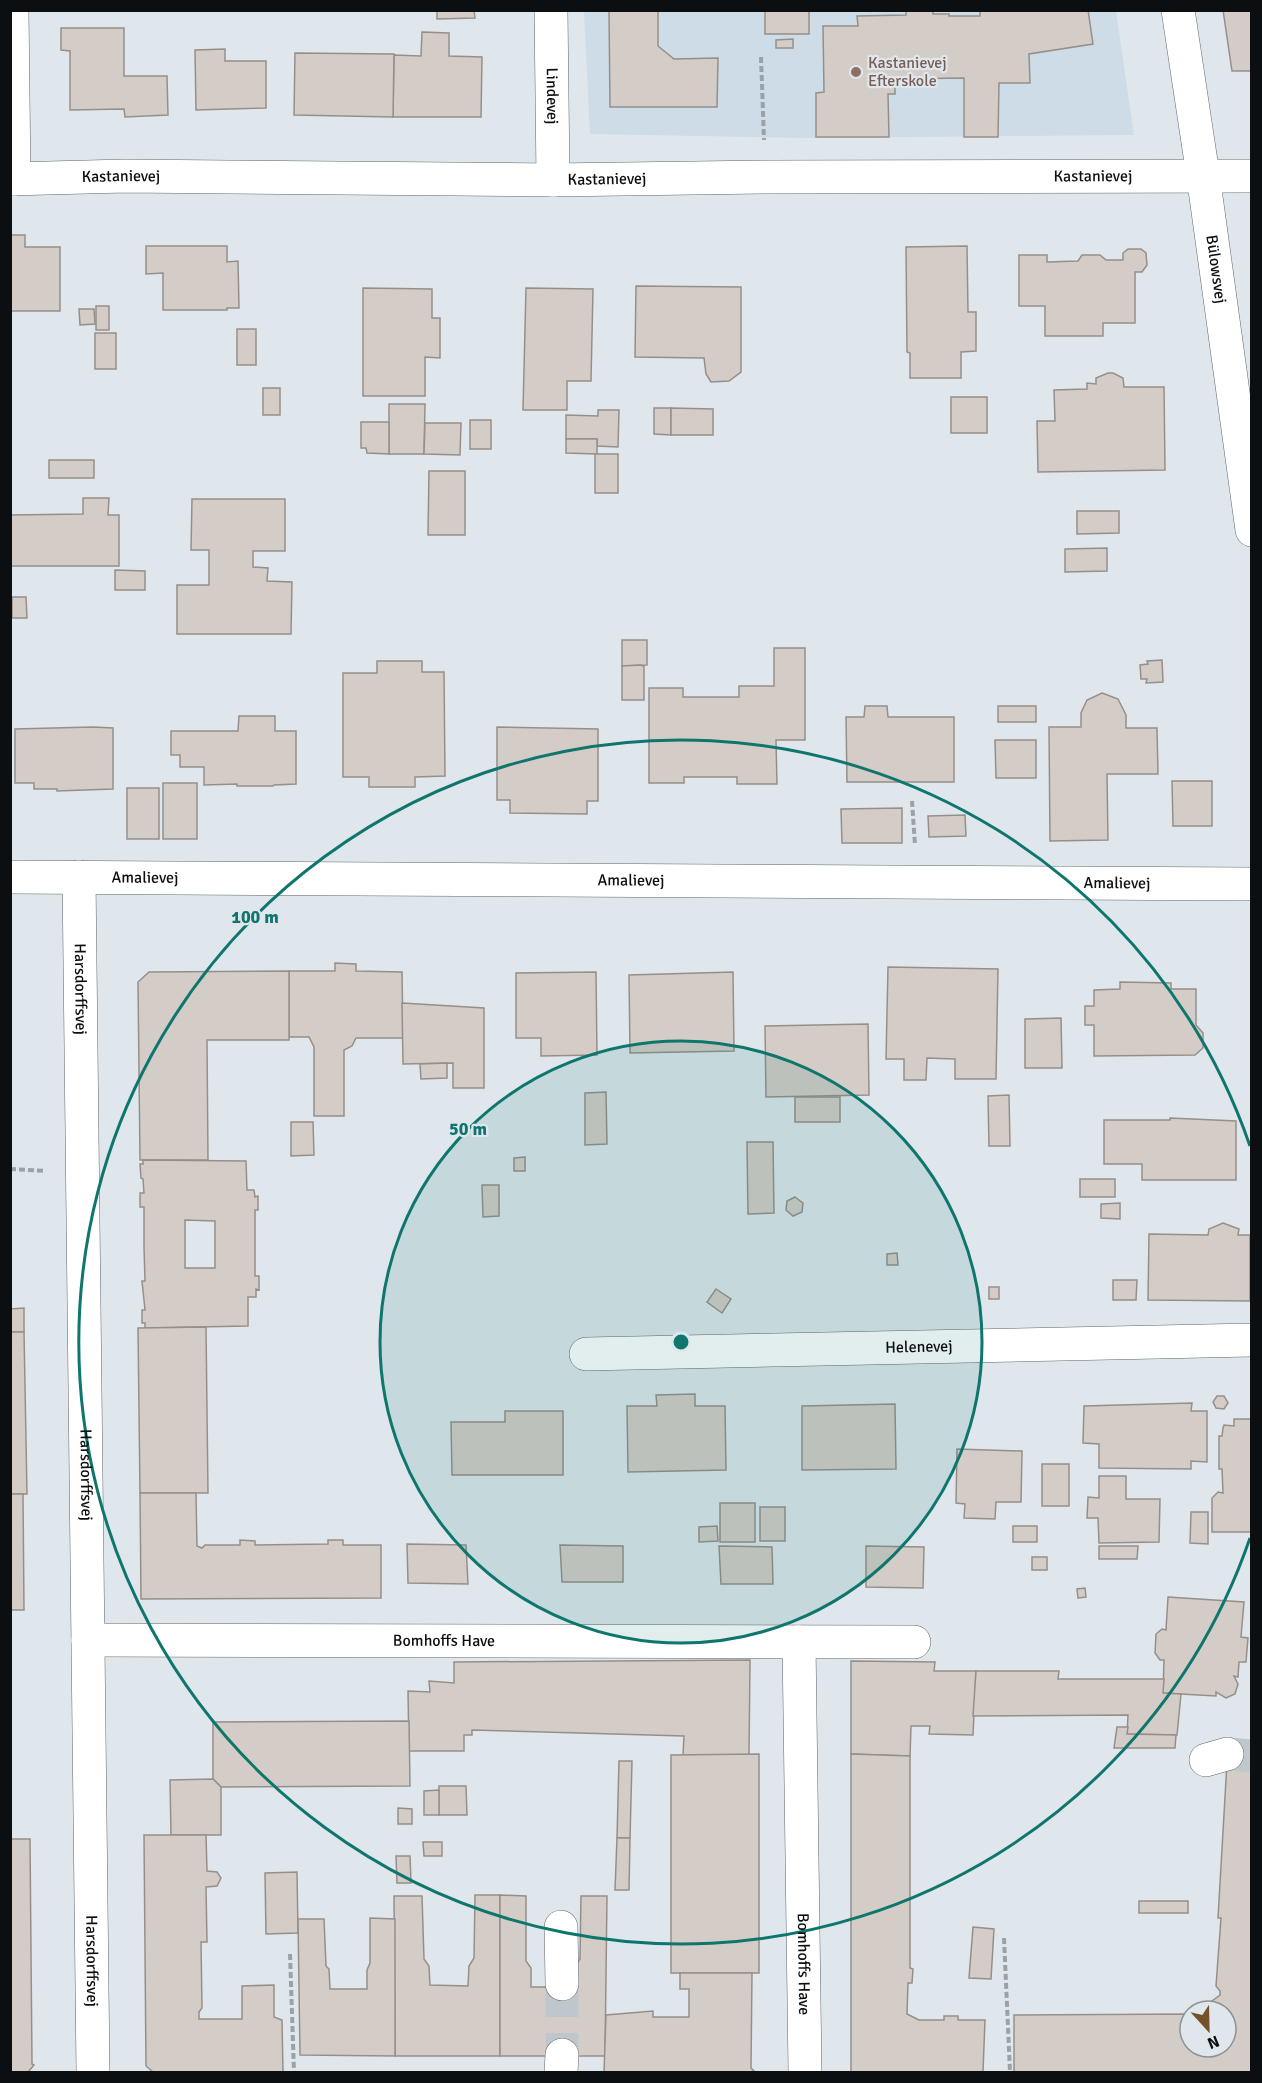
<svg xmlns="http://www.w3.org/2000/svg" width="1262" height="2083" font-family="Signika,sans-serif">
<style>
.built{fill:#cddce7}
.building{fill:#d4cdc7;stroke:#968f89;stroke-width:1.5;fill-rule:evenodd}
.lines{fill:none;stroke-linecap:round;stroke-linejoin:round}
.minor-tunnel{stroke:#bfc7cc;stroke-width:33;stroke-dasharray:33 16;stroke-linecap:butt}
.minor-casing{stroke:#5f666b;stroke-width:34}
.path{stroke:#9ba2a7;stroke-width:4;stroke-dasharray:6 3;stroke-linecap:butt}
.minor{stroke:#fff;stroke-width:33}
.ring{fill:none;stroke:#0f766e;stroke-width:3}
.education-dot{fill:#8d6e63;stroke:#dfe7ed;stroke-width:2}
.labels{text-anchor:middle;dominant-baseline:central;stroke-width:4.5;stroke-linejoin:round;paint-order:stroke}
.education-label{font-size:16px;fill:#785e54;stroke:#dfe7ed;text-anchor:start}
.street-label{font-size:16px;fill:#0c0f11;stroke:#dfe7ed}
.centre{fill:#0f766e;stroke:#dfe7ed;stroke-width:3}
.ring-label{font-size:18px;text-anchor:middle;font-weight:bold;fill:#0f766e;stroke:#dfe7ed;stroke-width:4.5;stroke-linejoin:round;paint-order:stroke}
</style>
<rect width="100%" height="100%" fill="#dfe7ed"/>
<path class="built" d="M584,11h532l18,124 -329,3 -215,-4z"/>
<g class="building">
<path d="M437,10h37l1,8 -38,1z"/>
<path d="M609,10h49v36l16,13 44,-1 -1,49h-107z"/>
<rect x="765" y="10" width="44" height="24"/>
<path d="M906,10h27v4h16v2h31v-6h108l5,34 -64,10 1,29h-31l-1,54h-34v-59l-69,1v15h-7l1,43h-73v-44l8,-1 -1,-66h35l-1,-10 49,-1z"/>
<path d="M1223,10h29v61h-20z"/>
<path d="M61,28h63v48h43l1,39 -43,2 -1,-8 -54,1v-59l-9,-1z"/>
<path d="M422,32l27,1v23l33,1 -1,60h-88l1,-62 27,1z"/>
<path d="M793,39v9h-17v-8z"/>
<path d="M225,49v12h41v47l-70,2 -1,-60z"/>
<path d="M295,53l99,1 -1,63 -99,-2z"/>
<path d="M10,235h15v12h35v64h-50z"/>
<path d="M146,246h81v16l11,-1 1,47h-12v2h-64v-37l-17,1z"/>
<path d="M967,246l1,66h8v39l-15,1v26h-51v-25l-3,-1 -1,-105z"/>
<path d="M1128,249h13l5,4 1,12 -5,7h-7v51h-32v13h-58v-30h-26v-51h28v7l31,-1 4,-6h18l6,5h17v-7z"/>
<path d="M636,286l105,1v85l-12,9 -18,1 -5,-8 -2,-16 -69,-1z"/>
<path d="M363,288l69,1v29h8v40l-15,-1v39h-62z"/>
<path d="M526,288l67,1 -2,92h-24v29h-44z"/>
<rect x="96" y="306" width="13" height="24"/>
<path d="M79,309h15l1,15 -15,1z"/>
<rect x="237" y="329" width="19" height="36"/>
<rect x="95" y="333" width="21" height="36"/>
<path d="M1108,373h5l10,5 1,9h40l1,83 -127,2 -1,-51h18l-1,-31 33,-1v-6l9,1v-6z"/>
<rect x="263" y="388" width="17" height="27"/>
<rect x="951" y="397" width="36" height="36"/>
<path d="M389,404h36l-1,50h-35z"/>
<path d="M654,408h17v27l-17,-1z"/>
<path d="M671,408l42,1v26h-42z"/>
<path d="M598,410h21l-1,37 -21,-1v-7h-31v-24l32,1z"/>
<rect x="470" y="420" width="21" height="29"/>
<path d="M361,422h28v32l-22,-1 -1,-5h-5z"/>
<path d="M425,423h36l-1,32 -36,-1z"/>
<path d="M566,439h31v15l-31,-1z"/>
<rect x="595" y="454" width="23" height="39"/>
<rect x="49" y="460" width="45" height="18"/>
<path d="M429,471h36v64h-37z"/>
<path d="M83,498h26l-1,17h11v51h-109v-51l73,-1z"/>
<path d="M192,499h93v52h-32v16l15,1 -1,13 25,1 -1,52h-114v-49h32v-35h-18z"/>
<path d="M1077,511h42v22l-42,1z"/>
<path d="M1107,548v23l-42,1v-23z"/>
<path d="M115,570l30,1v19h-30z"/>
<path d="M12,597h14l1,21h-15z"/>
<path d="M622,640h25v25l-25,1z"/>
<path d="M774,648h31v92h-29l1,44h-40v-7h-53v6h-35v-95h34v9h56v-11h35z"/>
<path d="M1162,660l1,22 -17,1 1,-4h-6l-1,-14 8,-1 -1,-3z"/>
<path d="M377,661h45v11h22l1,104 -30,1v10h-46v-10h-26v-104h34z"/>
<path d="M641,665l3,2v33h-22v-34z"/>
<path d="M1102,693l16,6 8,16v13h31l1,46h-51l1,66 -58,1 -1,-114h32v-14l6,-13z"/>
<path d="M865,706h22l1,11h66v65h-107l-1,-65h18z"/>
<rect x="998" y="706" width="38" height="16"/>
<path d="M239,716h36v15h21v53l-22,1 -1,1h-36v-2l-33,1v-18h-24v-12h-9v-24h67z"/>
<path d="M93,727l20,1v61l-56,2v-2h-23v-6h-19v-54z"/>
<path d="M497,727l101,2v72h-11v13l-77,-1v-13h-13z"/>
<path d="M995,740h41v38h-40z"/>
<path d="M1172,781h40v45h-39z"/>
<rect x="163" y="783" width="34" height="56"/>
<rect x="127" y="788" width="32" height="51"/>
<path d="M902,808v35h-60l-1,-34z"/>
<path d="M965,815l1,21 -37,1 -1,-21z"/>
<path d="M335,963l21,1v7l46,1 1,66h-47l-4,8 -8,4v66h-30v-69l-5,-10h-20v-66h46z"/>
<path d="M888,967l110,2 -2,110h-41v-20l-28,-1 -1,22h-22v-21h-18z"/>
<path d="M289,971v69h-82l1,120h-68l-2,-178 11,-10z"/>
<path d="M596,972l1,83 -56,1v-18h-25v-65z"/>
<path d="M733,972l1,79 -104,2 -1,-78z"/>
<path d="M1120,982l51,1v6h25v36l7,8v15l-8,7 -101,1v-31h-9v-19h9v-16l26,-1z"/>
<path d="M402,1003l82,5v80h-31v-25l-50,1z"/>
<path d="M1061,1018l1,50h-37v-49z"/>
<path d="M868,1024l1,71 -103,2 -1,-71z"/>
<path d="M447,1063v15l-26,1 -1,-15z"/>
<path d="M606,1092l1,52 -22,1v-52z"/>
<path d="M1009,1095l1,51h-21l-1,-50z"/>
<rect x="795" y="1097" width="45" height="25"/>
<path d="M1170,1118l66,3v59h-94v-16h-38v-44h66z"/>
<path d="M291,1122h22l1,33 -23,1z"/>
<path d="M747,1142h26l1,71 -26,1z"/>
<path d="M525,1157v14h-11v-13z"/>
<path d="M143,1160l103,1 1,29h7l1,7 3,-1v14h-3v66h4v14l-3,-1v8h-8v29l-103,2v-5h-3v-13h3l-3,-29h3l-1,-34v-40h-4v-14h4l-1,-14 -2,-1 -1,-14h3zM185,1220l30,1v47h-30z"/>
<rect x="1080" y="1179" width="35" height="18"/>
<path d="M482,1185h17v31l-16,1z"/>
<path d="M795,1197l8,6 -1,9 -9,4 -7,-6 1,-9z"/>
<path d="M1120,1203v16l-19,-1v-14z"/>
<path d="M1223,1223l16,6 -1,6h12v66l-102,-1 1,-66 59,1 1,-6z"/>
<path d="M897,1253l1,12h-11v-11z"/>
<path d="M1113,1280h24l-1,20h-23z"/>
<rect x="989" y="1287" width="10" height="12"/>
<path d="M716,1289l15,10 -9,14 -15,-11z"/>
<path d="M24,1308v24h-14v-23z"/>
<path d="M206,1327l2,166h-68l-2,-165z"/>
<path d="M10,1332h14l3,162h-17z"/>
<path d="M695,1394v12h30l1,64 -98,2 -1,-66h30l-1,-11z"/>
<path d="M1217,1396h7l4,7 -4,6 -8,-1 -3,-6z"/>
<path d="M1192,1403l-1,8h16v51l-16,-1v8l-92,-1v-24l-16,-1 1,-37z"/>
<path d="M895,1404l1,65 -94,1v-64z"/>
<path d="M505,1411h58v64h-111l-1,-53h54z"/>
<path d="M1234,1419h18v113h-40v-34l6,-6 5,1 -1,-24h-3v-33h3l1,-8 1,-3 10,1z"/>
<path d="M957,1449l65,2 -1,51h-25l-1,17 -31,-1 1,-14 -9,-1z"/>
<rect x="1042" y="1464" width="27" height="42"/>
<path d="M1099,1476h27v23h34l-1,43 -60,1 -1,-25h-11l1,-21 11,1z"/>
<path d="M140,1493h56l1,53 5,2 3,-3h35v-5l15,1v4l73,-1v-4h15v5h38v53l-240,1z"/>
<path d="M10,1494h13l1,116h-14z"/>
<rect x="720" y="1503" width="35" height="39"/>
<rect x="760" y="1507" width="25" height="34"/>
<path d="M1191,1512h17v32l-18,-1z"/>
<path d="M717,1526l1,15 -19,1v-15z"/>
<rect x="1013" y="1526" width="24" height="16"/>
<path d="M407,1544l59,1 2,39 -60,-1z"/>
<path d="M560,1545l63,1v36h-61z"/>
<path d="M719,1546l53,1 1,37h-52z"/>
<path d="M866,1546l58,1 -1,41 -57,-1z"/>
<path d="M1099,1546h39l-1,13h-38z"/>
<rect x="1032" y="1557" width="15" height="13"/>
<path d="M1085,1588l1,9 -8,1 -1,-9z"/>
<path d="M1168,1597l76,5 -3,35 7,1 -2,24h-7l-1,15 -4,-1 4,8 -3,10 -9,4 -10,-6v4l-53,-3 1,-33h-4l-5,-7 1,-19 6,-5 4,1z"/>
<path d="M750,1660l-1,95h-66l1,-19 -212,-6v5h-8v16h-55l-1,-60 22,1 -1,-11 25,2v-21z"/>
<path d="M851,1661l84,1 -1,9h42l-3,64 -44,-1 1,-8h-19l-1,30 -59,-2z"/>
<path d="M976,1671h83l-1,8h106l-1,14 18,1 -4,41 -50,-1 1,-19 -155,1z"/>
<path d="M409,1721l1,65 -189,1 -8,-8v-57z"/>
<path d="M1117,1727h11l-1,7 49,1 -1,13h-61z"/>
<path d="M1228,1745l24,1v326h-238v-57l176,-1v33h36v-36h-11l-3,-10 8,-6v-4l-4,-5 5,-68h-3z"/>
<path d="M759,1754v219h-88v-218z"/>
<path d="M851,1754l59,2v212l3,1 -1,14h-4l-1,31 12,6h25v-4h14v4h27l-2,52h-132z"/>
<path d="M619,1761h13l-2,77h-13z"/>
<path d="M213,1779l8,8v48h-50l-1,-55z"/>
<path d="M439,1786h27l1,29h-28z"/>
<path d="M439,1790v25h-15v-24z"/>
<path d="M398,1808l14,1v15h-14z"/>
<path d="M144,1835h62l1,36 10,1 4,6 -4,8 -11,1 1,55h-6l1,66 -3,4v7h43v-33l32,-1v32l8,3 1,52h-130l-7,-6z"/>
<path d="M617,1838h13l-1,52h-14z"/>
<path d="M10,1839h20l2,225 2,1 -6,7h-18z"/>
<path d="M423,1842h19v14h-18z"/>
<path d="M396,1856h14l1,27h-14z"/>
<path d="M297,1872l1,61 -32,1 -1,-61z"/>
<path d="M475,1895h25v161h-105l-1,-160h28l2,63 5,7 1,19 38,1 1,-20 5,-8z"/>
<path d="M500,1895l26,1v65l5,7v19h43l1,-21 5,-7 1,-63h26l-2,160h-105z"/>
<rect x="1139" y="1901" width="49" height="12"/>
<path d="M370,1918l25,1v137l-95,-1 -2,-136h26l2,47 3,3 1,20h37v-19l3,-7z"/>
<path d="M973,1927l21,2 -3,50 -22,-1z"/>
<path d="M680,1973h72l-1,95 4,4h-151l2,-57 47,-4v6h36v-28h-9z"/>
</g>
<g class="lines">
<g class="minor-tunnel">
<path d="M1227,1754l25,2"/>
<path d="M562,1984v71"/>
</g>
<g class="minor-casing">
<g id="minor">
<path d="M12,10l2,169"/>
<path id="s1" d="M551,10l2,170"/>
<path id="s2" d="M1178,10l25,165 49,355"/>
<path id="s3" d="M10,179l115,-3 428,4 214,-3 485,-1"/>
<path id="s4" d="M10,877l1242,7"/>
<path id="s5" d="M79,877l14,1195"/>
<path id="s6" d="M586,1354l666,-14"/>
<path id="s7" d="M88,1640l826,2"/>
<path id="s8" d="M799,1642l6,430"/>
<path d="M1206,1760l21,-6"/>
<path d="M561,1927l1,57"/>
<path d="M561,2072l1,-17"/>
</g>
</g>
<g class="path">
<path d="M761,57l3,83"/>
<path d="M912,801l3,44"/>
<path d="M10,1169l36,2"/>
<path d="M1004,1938l6,134"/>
<path d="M290,1954l4,118"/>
</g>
<use href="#minor" class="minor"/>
</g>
<circle cx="681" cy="1342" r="301" fill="#0f766e" fill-opacity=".12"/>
<g class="ring">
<circle cx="681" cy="1342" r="301"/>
<path d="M1250 1538A602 602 0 1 1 1250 1146"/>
</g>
<circle class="education-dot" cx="856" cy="72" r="6"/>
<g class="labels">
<g class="education-label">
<text x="868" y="63">Kastanievej<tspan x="868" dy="18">Efterskole</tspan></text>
</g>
<g class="street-label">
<text stroke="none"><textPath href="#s1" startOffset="86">Lindevej</textPath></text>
<text stroke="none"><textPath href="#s3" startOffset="1083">Kastanievej</textPath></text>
<text stroke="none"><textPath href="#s3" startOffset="111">Kastanievej</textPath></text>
<text stroke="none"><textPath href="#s3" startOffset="597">Kastanievej</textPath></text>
<text stroke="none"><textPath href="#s2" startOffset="262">Bülowsvej</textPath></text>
<text stroke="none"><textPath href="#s4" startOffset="135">Amalievej</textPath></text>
<text stroke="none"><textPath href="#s4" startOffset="621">Amalievej</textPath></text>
<text stroke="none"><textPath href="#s4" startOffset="1107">Amalievej</textPath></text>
<text stroke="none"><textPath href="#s5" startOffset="112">Harsdorffsvej</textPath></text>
<text stroke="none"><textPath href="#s6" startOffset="333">Helenevej</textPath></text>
<text stroke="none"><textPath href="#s5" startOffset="598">Harsdorffsvej</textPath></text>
<text stroke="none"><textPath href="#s7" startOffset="356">Bomhoffs Have</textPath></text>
<text stroke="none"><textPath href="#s5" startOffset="1084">Harsdorffsvej</textPath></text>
<text stroke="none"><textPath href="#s8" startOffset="322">Bomhoffs Have</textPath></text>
</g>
</g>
<circle cx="681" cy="1342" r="9" class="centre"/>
<g class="ring-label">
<text x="255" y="923">100 m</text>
<text x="468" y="1135">50 m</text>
</g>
<rect width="1262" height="2083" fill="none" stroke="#0c0f11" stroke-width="24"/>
<g transform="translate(1208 2029) rotate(158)"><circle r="28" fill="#dfe7ed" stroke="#8b9195" stroke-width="1.5"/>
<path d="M0-4.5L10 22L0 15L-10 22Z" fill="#735129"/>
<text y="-9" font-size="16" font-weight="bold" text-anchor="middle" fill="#0c0f11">N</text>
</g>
</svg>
